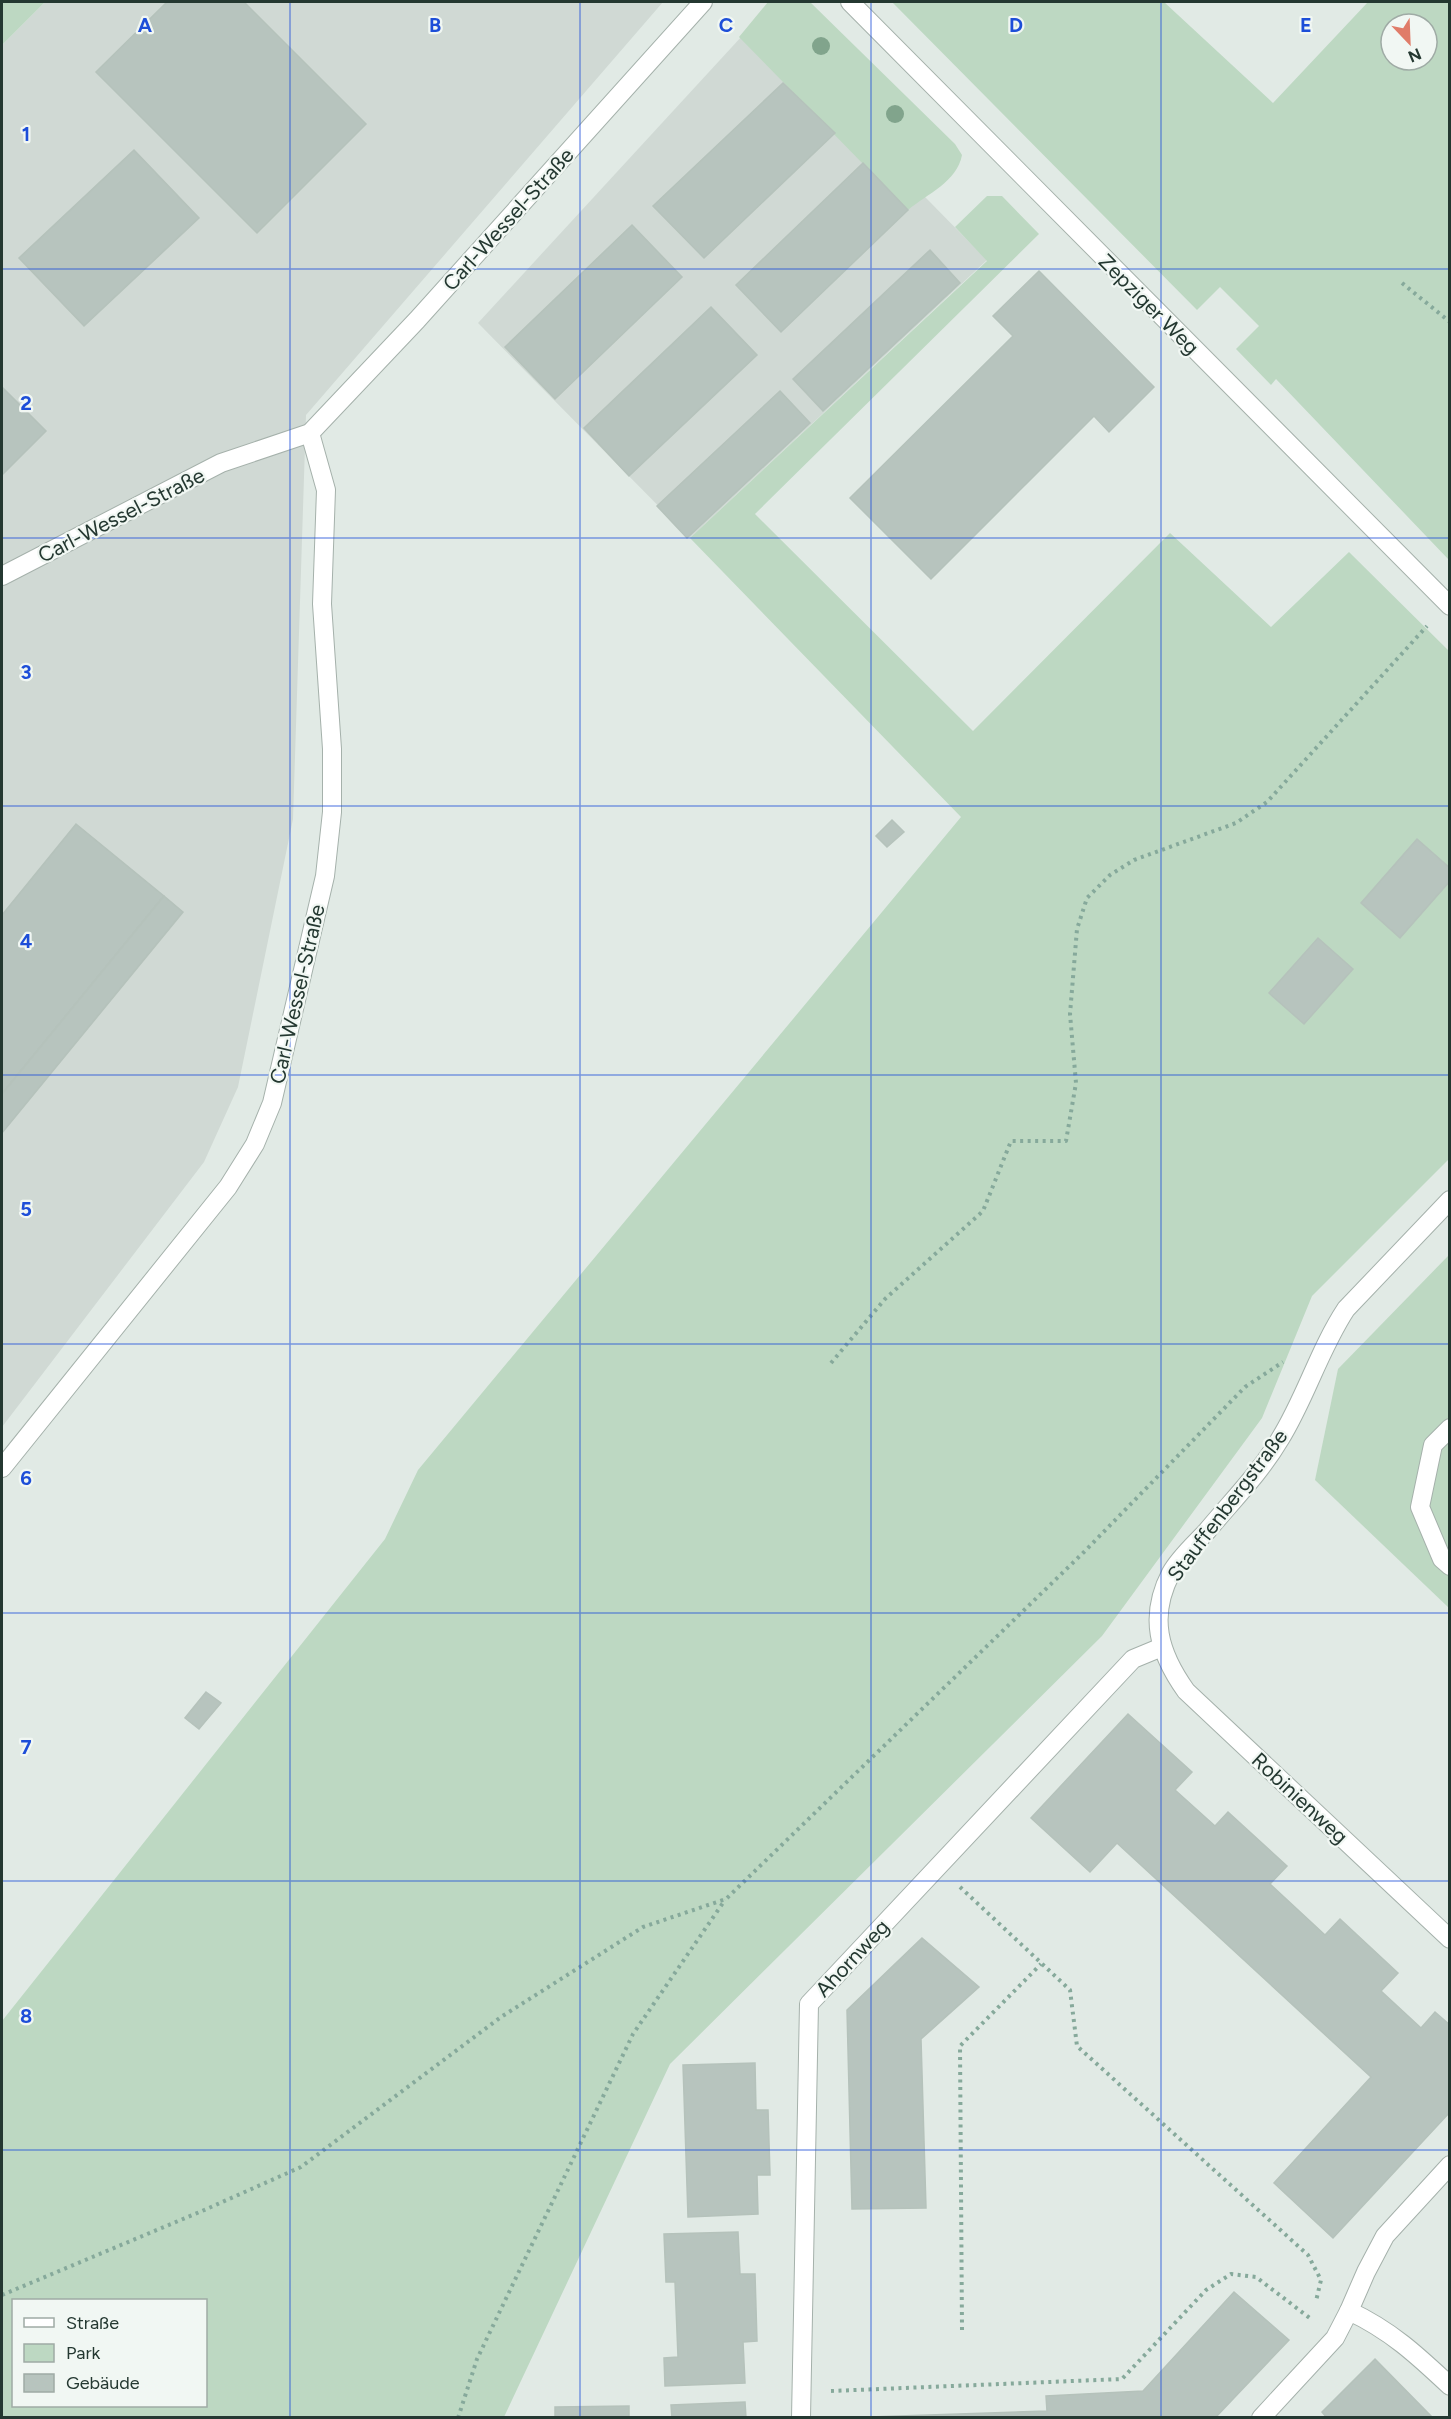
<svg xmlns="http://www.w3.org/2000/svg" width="1451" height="2419" font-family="Figtree,sans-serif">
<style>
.built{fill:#d0d9d4}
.green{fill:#bdd8c2;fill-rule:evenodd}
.building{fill:#b7c4be;stroke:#b5c2bb;stroke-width:1.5}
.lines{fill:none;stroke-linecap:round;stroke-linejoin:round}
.minor-casing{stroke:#a5b1ab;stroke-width:20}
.path{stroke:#86a99b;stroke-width:4;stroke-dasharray:3 4.5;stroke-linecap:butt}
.minor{stroke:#fff;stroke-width:18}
.tree{fill:#81a48c}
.grid{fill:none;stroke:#1d4ed8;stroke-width:1.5;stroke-opacity:0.55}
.labels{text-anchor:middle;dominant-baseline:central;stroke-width:4.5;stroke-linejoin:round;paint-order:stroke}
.street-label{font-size:21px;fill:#243831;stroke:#f1f7f3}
.grid-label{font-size:20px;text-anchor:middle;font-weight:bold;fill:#1d4ed8;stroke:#f1f7f3;stroke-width:4.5;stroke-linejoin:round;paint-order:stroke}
</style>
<rect width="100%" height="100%" fill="#e1eae5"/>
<g class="built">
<path d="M45,2h618l-357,413 -13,404 -55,268 -34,75 -202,265v-1382z"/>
<path d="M754,23l233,237 -297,278 -212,-215z"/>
</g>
<g class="green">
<path d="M2,2h43l-43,43z"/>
<path d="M768,2h42l145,142 7,11c-5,27 -35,39 -54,55l-169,-173z"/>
<path d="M892,2h272l109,101 95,-101h81v558l-173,-181 -5,6 -35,-36 23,-23 -39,-39 -23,23zM1391,24h36v36h-36z"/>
<path d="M987,196h15l37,38 -284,280 218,217 197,-198 101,94 78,-75 100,99v508l-137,137 -50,122 -160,218 -432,428 -166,353h-502v-396l383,-482 33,-69 543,-653 -271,-279 297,-277 -32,-34zM14,2300h192v106h-192z"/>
<path d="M1449,1255v353l-134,-128 23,-111z"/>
</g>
<g class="building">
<path d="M167,2h77l122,122 -109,109 -161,-161z"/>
<path d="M783,83l52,50 -131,125 -51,-52z"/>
<path d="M134,150l65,68 -115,108 -65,-68z"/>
<path d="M863,163l45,47 -127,122 -45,-47z"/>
<path d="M632,225l50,52 -127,122 -50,-52z"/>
<path d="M930,250l30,33 -137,128 -30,-32z"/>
<path d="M1039,271l115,116 -45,45 -15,-16 -163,163 -81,-81 163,-162 -20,-20z"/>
<path d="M711,307l46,48 -128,121 -45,-48z"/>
<path d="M2,387l44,44 -44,44z"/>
<path d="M780,391l30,32 -123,115 -30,-32z"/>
<path d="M892,820l12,12 -17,15 -11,-11z"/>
<path d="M76,824l88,72 -162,198v-179z"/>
<path d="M1417,839l33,29v13l-50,57 -39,-35z"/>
<path d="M164,896l19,16 -181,221v-39z"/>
<path d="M1318,938l35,31 -49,55 -35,-31z"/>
<path d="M206,1692l15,11 -22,26 -14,-11z"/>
<path d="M1128,1714l64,58 -17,18 40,36 13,-14 59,54 -17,18 55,51 15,-16 58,54 -17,18 40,37 14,-16 15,13v87l-117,126 -59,-55 97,-106 -254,-234 -27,29 -59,-54z"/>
<path d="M922,1938l57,49 -58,52 5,169 -74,1 -5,-199z"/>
<path d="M755,2063l1,47h12l2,65h-13l1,39 -70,3 -5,-152z"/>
<path d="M738,2232l2,42h15l2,67 -14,1 2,41 -80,3 -1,-28 14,-1 -3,-75h-9l-2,-48z"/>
<path d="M1234,2292l55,48 -74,78h-376l208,-7 -1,-15 97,-5z"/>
<path d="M1375,2359l58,59h-106l-5,-6z"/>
<path d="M745,2402l1,16h-74l-1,-13z"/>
<path d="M629,2406v12h-74v-11z"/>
</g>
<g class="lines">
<g class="minor-casing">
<g id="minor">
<path d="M850,2l600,604"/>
<path d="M2,576l219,-113 89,-30 107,-113 286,-318"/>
<path d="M1450,1200l-104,109c-27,41 -40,88 -66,130 -20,34 -48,62 -73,92 -12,13 -28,27 -36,42 -23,44 -12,80 15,118l264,248"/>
<path d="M1450,1428l-17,17 -13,62 22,52 8,7"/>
<path d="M2,1468l226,-281 27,-43 17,-41 53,-227 7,-64v-63l-10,-145 4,-114 -16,-57"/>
<path d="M1450,2165l-65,71 -19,36 -17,39c41,19 68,44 101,75"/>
<path d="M801,2418l8,-414 324,-345 29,-12"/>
<path d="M1261,2418l74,-80 14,-27"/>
</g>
</g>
<g class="path">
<path d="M1402,283l48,39"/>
<path d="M831,1363l54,-64 98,-88 28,-70h55l10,-58 -6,-69 7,-85 10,-31 23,-23 24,-15 102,-37 31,-21 160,-176"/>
<path d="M960,1887l110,103 7,56 231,209 13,25 -5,21"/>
<path d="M2,2295l200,-84 99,-44 200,-150 142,-90 83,-28 358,-347 161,-165 38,-25"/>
<path d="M962,2330l-2,-284 81,-82"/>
<path d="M831,2391l291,-12 84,-89 25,-16 25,3 55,42"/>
<path d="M458,2418l19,-59 156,-325 92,-134"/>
</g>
<use href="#minor" class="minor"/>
</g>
<g class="tree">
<circle cx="821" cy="46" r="9"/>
<circle cx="895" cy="114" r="9"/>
</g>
<path class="grid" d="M290,2v2416M580,2v2416M871,2v2416M1161,2v2416M2,269h1448M2,538h1448M2,806h1448M2,1075h1448M2,1344h1448M2,1613h1448M2,1881h1448M2,2150h1448"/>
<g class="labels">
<g class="street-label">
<text transform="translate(508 219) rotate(-48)">Carl-Wessel-Straße</text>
<text transform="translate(1149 304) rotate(45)">Zepziger Weg</text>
<text transform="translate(121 515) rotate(-27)">Carl-Wessel-Straße</text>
<text transform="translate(297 994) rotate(-77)">Carl-Wessel-Straße</text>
<text transform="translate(1227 1505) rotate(-53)">Stauffenbergstraße</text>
<text transform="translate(1300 1798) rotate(43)">Robinienweg</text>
<text transform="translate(852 1958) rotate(-47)">Ahornweg</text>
</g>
</g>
<g class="grid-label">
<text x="145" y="32">A</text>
<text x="435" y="32">B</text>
<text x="726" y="32">C</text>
<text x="1016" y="32">D</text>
<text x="1306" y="32">E</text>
<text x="26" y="141">1</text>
<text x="26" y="410">2</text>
<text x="26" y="679">3</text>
<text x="26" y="948">4</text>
<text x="26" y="1216">5</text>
<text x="26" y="1485">6</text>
<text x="26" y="1754">7</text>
<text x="26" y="2023">8</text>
</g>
<rect width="1451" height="2419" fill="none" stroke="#243831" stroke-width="6"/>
<rect x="12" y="2299" width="195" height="108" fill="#f1f7f3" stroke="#9faba5" stroke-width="1.5"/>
<rect x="24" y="2318" width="30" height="9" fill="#ffffff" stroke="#9faba5" stroke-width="1.5"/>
<text x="66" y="2329" font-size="18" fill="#243831">Straße</text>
<rect x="24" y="2344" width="30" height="18" fill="#bdd8c2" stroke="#9faba5" stroke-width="1.5"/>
<text x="66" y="2359" font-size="18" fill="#243831">Park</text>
<rect x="24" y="2374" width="30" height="18" fill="#b7c4be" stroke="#9faba5" stroke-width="1.5"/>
<text x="66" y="2389" font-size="18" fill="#243831">Gebäude</text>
<g transform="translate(1409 42) rotate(157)"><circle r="28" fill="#f1f7f3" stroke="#9faba5" stroke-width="1.5"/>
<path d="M0-4.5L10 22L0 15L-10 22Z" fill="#e07c69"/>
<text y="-9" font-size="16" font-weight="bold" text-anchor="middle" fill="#243831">N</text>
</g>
</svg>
